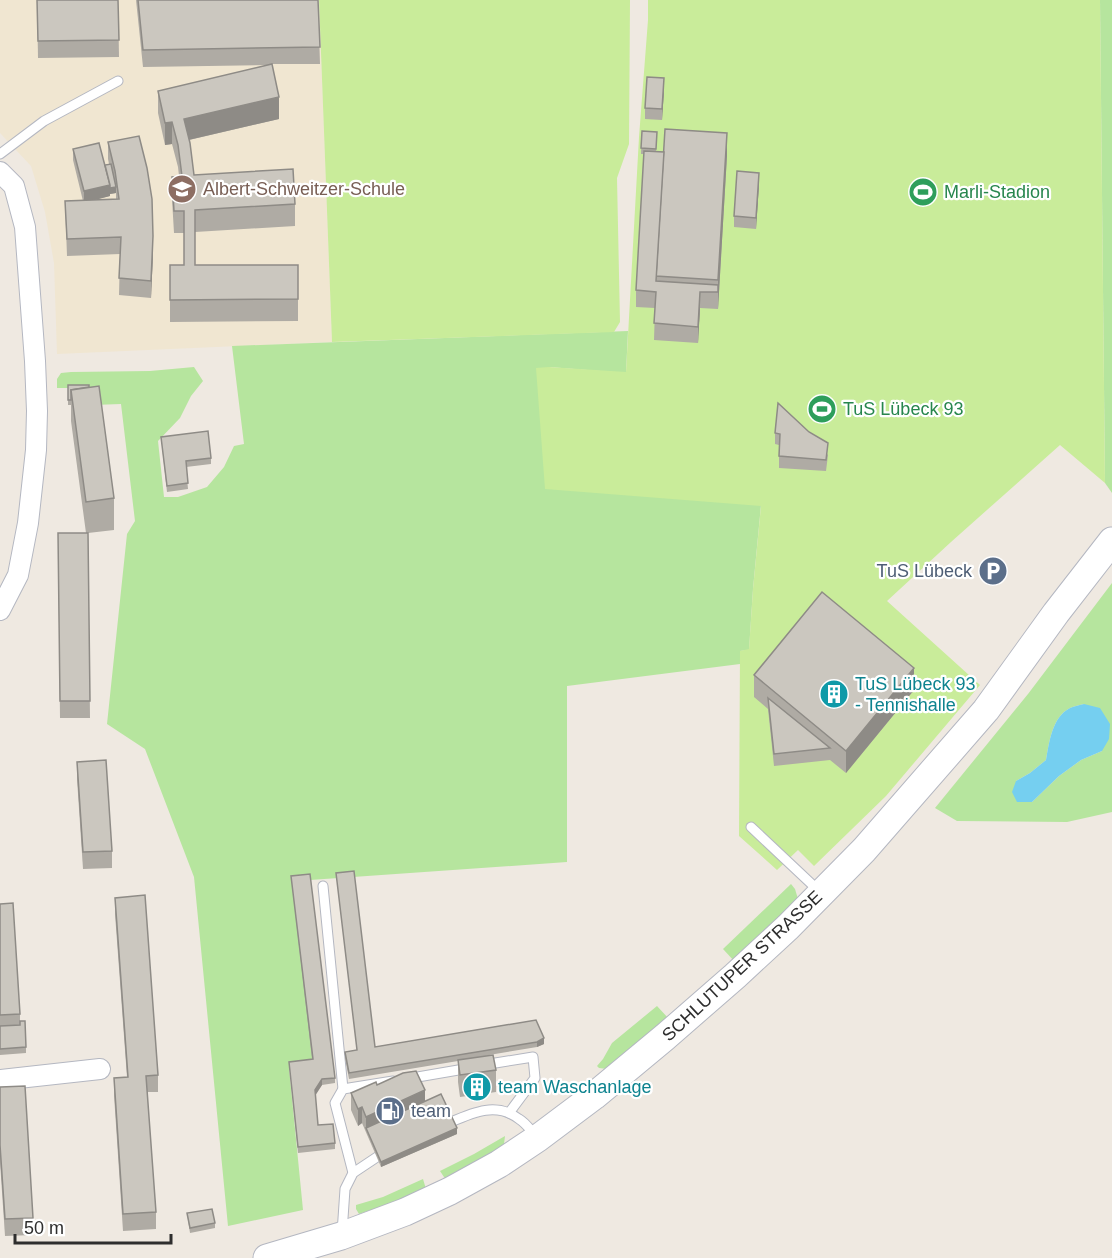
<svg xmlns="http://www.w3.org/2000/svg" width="1112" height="1258" font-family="Arial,sans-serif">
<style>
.education{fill:#f0e6d1}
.green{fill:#b6e59e;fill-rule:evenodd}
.pitch{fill:#c9ec9a}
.water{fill:#75cff0}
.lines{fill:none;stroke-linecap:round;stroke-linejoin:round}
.service-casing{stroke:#b4b7c1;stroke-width:11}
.minor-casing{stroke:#b4b7c1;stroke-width:22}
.secondary-casing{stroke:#b4b7c1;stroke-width:29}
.service{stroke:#fff;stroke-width:9}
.minor{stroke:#fff;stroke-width:20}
.secondary{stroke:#fff;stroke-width:27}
.wall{fill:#afaba4;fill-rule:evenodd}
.shaded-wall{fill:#8e8b86}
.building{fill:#cbc7bf;stroke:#8e8b86;stroke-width:1.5}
.labels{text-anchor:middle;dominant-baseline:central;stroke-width:4.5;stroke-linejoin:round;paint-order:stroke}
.education-label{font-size:18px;fill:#785e54;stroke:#fff;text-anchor:start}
.leisure-label{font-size:18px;fill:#27864d;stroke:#fff;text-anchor:start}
.service-label{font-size:18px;fill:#4e5e75;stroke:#fff;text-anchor:end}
.culture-label{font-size:18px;fill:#0d838f;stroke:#fff;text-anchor:start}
.street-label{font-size:18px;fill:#2e2e2e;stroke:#fff}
</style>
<rect width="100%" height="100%" fill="#efe9e1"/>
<path class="education" d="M0,0h319l13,342 -275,12 -3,-91 -9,-51 -14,-46 -31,-33z"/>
<g class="green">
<path d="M1100,0h12v493l-7,-10z"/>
<path d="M628,331l-2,42 -77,-6 212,138 -8,84 -4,61 -9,1v13l-173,22v176l-257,18 3,185 -24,3 14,142 -75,16 -34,-349 -49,-128 -38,-25 20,-190 8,-13 -14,-117 -28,1 -1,-17h-35v-9l4,-6 10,-1 79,-1 44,-4 9,14 -12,15 -11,22 -22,23 6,56h14l29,-10 17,-20 10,-21 10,-2 -12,-98z"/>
<path d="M1112,583v229l-45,10 -110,-1 -22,-13 93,-114zM1084,704l18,47 -21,9 -22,16 -27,26 -16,-21 14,-8 16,-13c3,-17 6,-43 24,-52 4,-2 10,-3 14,-4z"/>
<path d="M791,884l4,5 3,10 -63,63 -12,-13z"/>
<path d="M657,1006l12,13 -62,50 -8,-1 -2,-2 6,-7 9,-16z"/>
<path d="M505,1136l-1,8 -2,3 -56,33 -6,-9 34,-17z"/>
<path d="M423,1179l3,10 -26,11 -41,14 -3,-5v-4l27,-8z"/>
</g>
<g class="pitch">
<path d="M319,0h311l-1,144 -12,34 3,144 -6,10 -282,10z"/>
<path d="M648,0h452l5,483 -45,-38 -109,97 -64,59 93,84 -94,111 -72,70 -16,-16 -21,20 -38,-34 1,-185 9,-2 4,-60 8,-83 -216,-17 -9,-121 13,-1 77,5 13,-235 9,-117z"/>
</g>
<path class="water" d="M1084,704l16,4 10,16 -1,15 -7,12 -21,9 -22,16 -27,26h-15l-5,-10 4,-11 14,-8 16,-13c3,-17 6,-43 24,-52 4,-2 10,-3 14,-4z"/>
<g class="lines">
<g class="service-casing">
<g id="service">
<path d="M0,154l44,-33 74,-40"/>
<path d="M751,827l68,64"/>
<path d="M323,886l20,203"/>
<path d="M483,1065l50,-8 2,21 -26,35"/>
<path d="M406,1079l64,-11"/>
<path d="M451,1122c23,-10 46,-20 68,-3 7,4 12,12 17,17"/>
<path d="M353,1173l-18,-70 8,-14 50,-8"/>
<path d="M342,1233l3,-44 8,-16 24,-16"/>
</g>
</g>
<g class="minor-casing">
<g id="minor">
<path d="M0,172l14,14 11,41 10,134 2,50 -1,39 -8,73 -10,52 -18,35"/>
<path d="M0,1080l100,-11"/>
</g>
</g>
<g class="secondary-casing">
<path id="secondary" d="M267,1258l74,-22 64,-24 45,-21 49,-27 39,-26 56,-42 71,-59 70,-61 53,-49 76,-77 122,-140 70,-97 56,-72"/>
</g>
<use href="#service" class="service"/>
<use href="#minor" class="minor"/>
<use href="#secondary" class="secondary"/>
</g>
<g class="wall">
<path d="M37,0h81l1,57 -81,1z"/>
<path d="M136,0h182l2,64h-48l7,55 -90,21 5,35 101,29v22l-100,6v33h103v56l-128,1v-57h14v-32h-10l-2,-34v-22l7,-1 -1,-9 -6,-23 -7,1 -7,-32v-22l113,-26 -128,2z"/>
<path d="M664,90l-2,30 -17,-1v-11z"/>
<path d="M642,131l15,1 -1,20 71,3 -9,154 -18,-1 -2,35 -44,-3 1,-32 -19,-1v-17l8,-136h-3z"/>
<path d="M108,142l45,111 -2,45 -32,-3 1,-41 -53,2 -2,-55h18l-10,-41v-11l32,16 4,-1 -1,-5zM116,193v6l-23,1 17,-4v-2z"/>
<path d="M759,184l-3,45 -22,-2v-11z"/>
<path d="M68,385l46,113v32l-26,3 2,185h-30l-2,-185h28l-15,-112v-16h-3z"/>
<path d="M778,403l50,52 -2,16 -47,-3v-23l-4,-1v-11z"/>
<path d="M161,437l50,21v6l-25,3 2,22 -21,3z"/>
<path d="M754,675l160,15 -68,83 -16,-13 -56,6 -6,-57 -14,-12z"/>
<path d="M77,762l35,89v17l-29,1 -6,-90z"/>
<path d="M336,873l39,174 161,-27 8,24 -7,3 -48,8 7,15v22l-36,5 -2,-15v-21l-109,18 -4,-21v-6l12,-2z"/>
<path d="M291,876l44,202v5l-13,2 -7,10 3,30 17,18v6l-37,4 -9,-91 23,-3z"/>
<path d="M115,898l43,177v17h-11l9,120v17l-33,2 -9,-136v-17l13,-1 -12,-163z"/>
<path d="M0,904l20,110v7l6,26v6l-26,2z"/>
<path d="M377,1085l48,17 32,32 -76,33 -19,-44 -4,3 -7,-16v-17z"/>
<path d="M0,1087l33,131v17l-28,1 -5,-74z"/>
<path d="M187,1213l28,10v5l-25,5z"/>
</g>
<g class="shaded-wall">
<path d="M664,78v12l-2,30v-11z"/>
<path d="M279,97v22l-95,22v-22z"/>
<path d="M172,122v22l-7,1v-22z"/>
<path d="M727,133v22l-9,154v-29z"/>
<path d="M759,173v11l-3,45v-11z"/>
<path d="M110,185l6,2v6l-6,1v2l-26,7v-12z"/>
<path d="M153,236v17l-2,45v-17z"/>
<path d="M700,292v16l-2,35v-16z"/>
<path d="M914,668v22l-68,83v-22z"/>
<path d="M544,1038v6l-7,3v-5z"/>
<path d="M322,1079v6l-7,11v-6z"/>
<path d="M425,1090v17l-59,21v6v-17z"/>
<path d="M362,1107v16l-4,3v-17z"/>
<path d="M457,1128v6l-76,33v-5z"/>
</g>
<g class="building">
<path d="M37,0h81l1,40 -81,1z"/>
<path d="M138,0h180l2,47 -177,3z"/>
<path d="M272,64l7,33 -95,22 6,24 4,32 99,-6 2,35 -100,6v55h103v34l-128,1v-35h14v-54h-10l-2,-34 10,-1 -4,-31 -6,-23 -7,1 -7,-32z"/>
<path d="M647,77l17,1 -2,31 -17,-1z"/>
<path d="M665,129l62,4 -9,147 -62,-4z"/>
<path d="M642,131l15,1 -1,17 -15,-1z"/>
<path d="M139,136l8,32 5,31 1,37 -2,45 -32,-3 2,-41 -54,2 -2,-38 54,-2 -4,-28 -7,-29z"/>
<path d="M99,143l11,42 -26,6 -11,-42z"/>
<path d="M644,151l20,1 -8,129 62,4v7h-18l-2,35 -44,-4 2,-31 -20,-2z"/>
<path d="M111,164l5,23 -6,1v-3l-5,-20z"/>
<path d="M737,171l22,2 -3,45 -22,-2z"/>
<path d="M68,385h21v2l-18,3v10h-3z"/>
<path d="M99,386l15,112 -28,4 -15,-112z"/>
<path d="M778,403l31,29 19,11 -2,17 -47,-4 1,-22 -5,-1z"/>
<path d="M208,431l3,27 -25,3 2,22 -21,3 -6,-49z"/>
<path d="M58,533h30l2,168h-30z"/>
<path d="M822,592l92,76 -68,83 -92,-76z"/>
<path d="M768,698l62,50 -56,6z"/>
<path d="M106,760l6,91 -29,1 -6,-90z"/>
<path d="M354,871l21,176 161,-27 8,18 -7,4 -188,31 -4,-21 12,-2 -21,-177z"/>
<path d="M310,874l25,204 -13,1 -7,11 3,35 15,-1 2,19 -37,4 -9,-85 24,-3 -22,-183z"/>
<path d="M145,895l13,180 -12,1 10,136 -33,2 -9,-136 14,-1 -13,-179z"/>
<path d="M13,903l7,111 -20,1v-111z"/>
<path d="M20,1021h5l1,26 -26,2v-23l20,-1z"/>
<path d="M493,1055l3,15 -36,5 -2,-15z"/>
<path d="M416,1071l9,19 -59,27 -4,-10 -4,2 -7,-16 25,-11 1,3 26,-12z"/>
<path d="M25,1086l8,132 -28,1 -5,-74v-58z"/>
<path d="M441,1094l16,34 -76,34 -15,-34z"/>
<path d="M212,1209l3,14 -25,5 -3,-15z"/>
</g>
<defs>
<g id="school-disc" transform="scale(1.5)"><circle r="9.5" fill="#8d6e63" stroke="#fff"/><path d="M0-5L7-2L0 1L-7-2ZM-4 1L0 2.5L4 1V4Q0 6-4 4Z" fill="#fff"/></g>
<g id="stadium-disc" transform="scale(1.5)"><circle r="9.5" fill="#2e9e5b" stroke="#fff"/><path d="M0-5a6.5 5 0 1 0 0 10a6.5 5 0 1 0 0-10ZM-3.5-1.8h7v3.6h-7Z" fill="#fff"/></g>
<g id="parking-disc" transform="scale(1.5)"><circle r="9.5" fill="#5c6f8a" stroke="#fff"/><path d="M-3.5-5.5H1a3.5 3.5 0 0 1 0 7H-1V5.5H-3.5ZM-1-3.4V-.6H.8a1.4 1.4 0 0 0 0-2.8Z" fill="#fff"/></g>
<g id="building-disc" transform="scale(1.5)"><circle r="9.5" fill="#0f9aa8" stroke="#fff"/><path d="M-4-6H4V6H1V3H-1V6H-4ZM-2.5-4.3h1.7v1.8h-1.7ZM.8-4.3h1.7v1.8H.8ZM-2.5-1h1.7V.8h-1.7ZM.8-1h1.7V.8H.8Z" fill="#fff"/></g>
<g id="fuel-disc" transform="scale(1.5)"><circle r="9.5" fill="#5c6f8a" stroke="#fff"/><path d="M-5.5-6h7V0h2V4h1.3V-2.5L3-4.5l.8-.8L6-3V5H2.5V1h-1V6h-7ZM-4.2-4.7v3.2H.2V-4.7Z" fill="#fff"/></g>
</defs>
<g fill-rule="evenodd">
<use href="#school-disc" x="182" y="189"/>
<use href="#stadium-disc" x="923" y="192"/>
<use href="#stadium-disc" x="822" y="409"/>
<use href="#parking-disc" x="993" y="571"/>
<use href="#building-disc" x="834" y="694"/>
<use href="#building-disc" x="477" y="1087"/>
<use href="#fuel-disc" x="390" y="1111"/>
</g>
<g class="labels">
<g class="education-label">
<text x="203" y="189">Albert-Schweitzer-Schule</text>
</g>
<g class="leisure-label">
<text x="944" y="192">Marli-Stadion</text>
<text x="843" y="409">TuS Lübeck 93</text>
</g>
<g class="service-label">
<text x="972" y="571">TuS Lübeck</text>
<text x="411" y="1111" text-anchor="start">team</text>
</g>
<g class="culture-label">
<text x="855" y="684">TuS Lübeck 93<tspan x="855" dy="21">- Tennishalle</tspan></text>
<text x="498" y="1087">team Waschanlage</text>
</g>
<g class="street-label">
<text transform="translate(742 966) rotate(-43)">SCHLUTUPER STRASSE</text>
</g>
</g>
<path d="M15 1234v9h156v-9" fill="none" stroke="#2e2e2e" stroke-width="3"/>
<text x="24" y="1234" font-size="18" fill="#2e2e2e" stroke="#ffffff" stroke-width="4.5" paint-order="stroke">50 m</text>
</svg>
